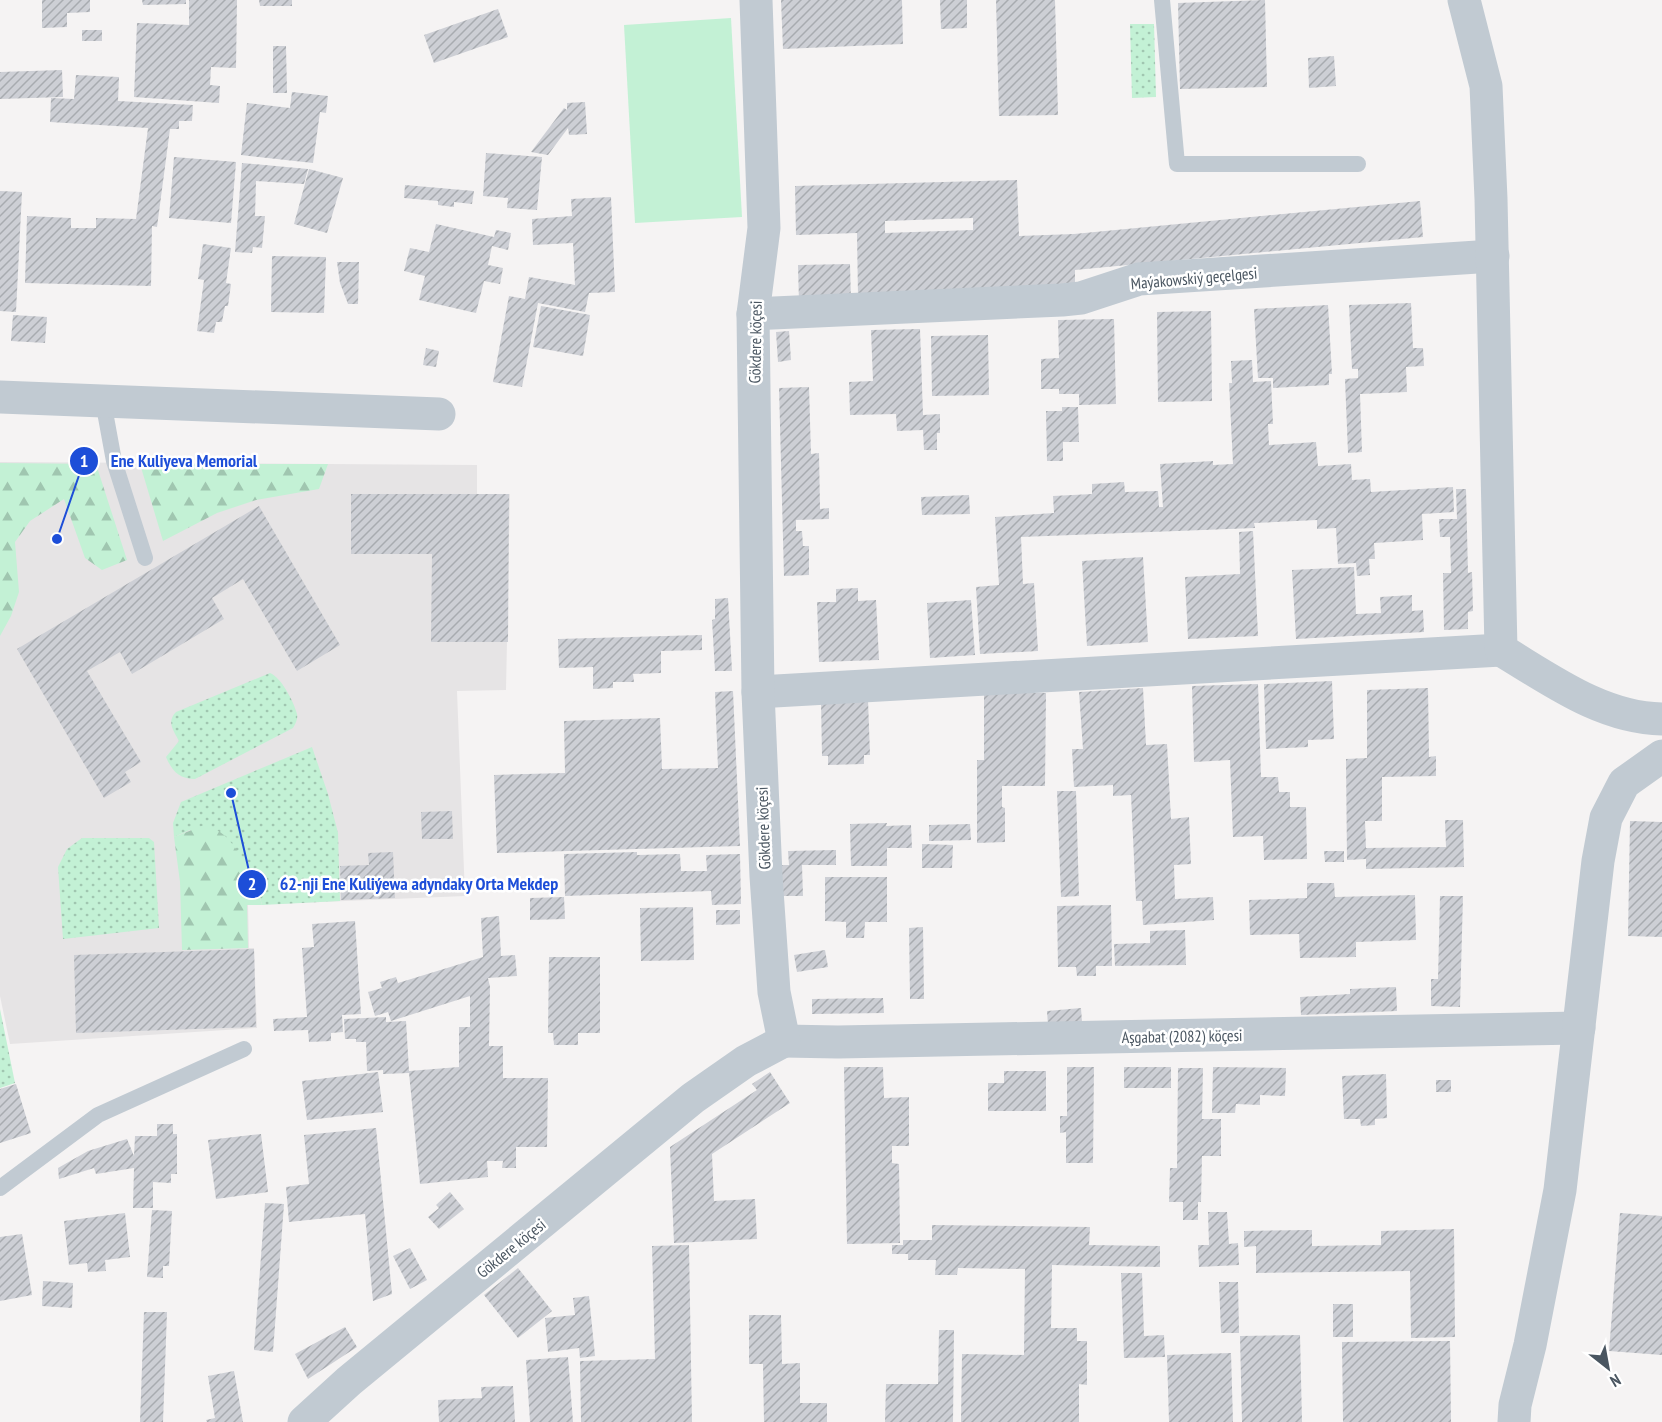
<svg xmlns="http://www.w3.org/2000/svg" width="1662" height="1422" font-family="'PT Sans Narrow',sans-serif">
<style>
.education{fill:#e6e4e5}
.grass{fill:url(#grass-dots)}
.forest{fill:url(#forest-firs)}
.pitch{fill:#c3f1d5}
.building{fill:url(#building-hatch);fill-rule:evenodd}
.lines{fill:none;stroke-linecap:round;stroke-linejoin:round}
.service{stroke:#c1cad2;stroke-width:16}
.minor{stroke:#c1cad2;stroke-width:33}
.tertiary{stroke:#c1cad2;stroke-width:33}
.labels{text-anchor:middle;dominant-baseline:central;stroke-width:5;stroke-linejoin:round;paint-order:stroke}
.street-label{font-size:16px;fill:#4a5661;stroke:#fff}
.leader{fill:none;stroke:#1d4ed8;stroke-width:2}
.callout-dot{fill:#1d4ed8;stroke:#fff;stroke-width:2}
.mark-label{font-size:18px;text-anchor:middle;font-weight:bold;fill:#fff}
.callout-label{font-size:18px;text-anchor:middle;font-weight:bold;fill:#1d4ed8;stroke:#fff;stroke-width:5;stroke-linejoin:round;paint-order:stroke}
</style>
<defs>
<pattern id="grass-dots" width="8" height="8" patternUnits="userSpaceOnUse" patternTransform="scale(1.5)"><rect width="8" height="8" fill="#c3f1d5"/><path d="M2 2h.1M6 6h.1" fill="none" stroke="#a0c6b0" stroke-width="1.8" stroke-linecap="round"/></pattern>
<pattern id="forest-firs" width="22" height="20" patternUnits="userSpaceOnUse" patternTransform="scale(1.5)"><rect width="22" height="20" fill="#c3f1d5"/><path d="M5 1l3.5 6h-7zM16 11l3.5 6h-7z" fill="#a0c6b0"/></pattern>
<pattern id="building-hatch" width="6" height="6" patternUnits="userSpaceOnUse" patternTransform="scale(1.5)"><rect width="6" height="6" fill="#cdcfd5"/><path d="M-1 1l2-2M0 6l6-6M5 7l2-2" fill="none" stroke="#a8abb0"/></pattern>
</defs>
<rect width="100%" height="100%" fill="#f5f3f3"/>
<path class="education" d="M0,462l477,3v29h33l-4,196 -49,1 8,205 -217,9 1,43h5l3,80 -247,16 -10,-48z"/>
<g class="grass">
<path d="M1130,24h24l2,73 -24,1z"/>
<path d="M270,673c11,4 24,29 27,41 1,5 -1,9 -4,14l-98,51c-16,0 -23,-8 -29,-22l13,-16c-5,-10 -13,-19 -3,-29z"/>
<path d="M312,747l16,47 10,39 2,68 -78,4 -5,-20 -67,-55 -16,7 -1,-14 8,-21z"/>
<path d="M82,838h67l5,4 5,86 -96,11 -5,-72 9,-18z"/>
<path d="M0,1009l15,74 -15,5z"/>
</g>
<g class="forest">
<path d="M0,463l96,1 31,96 -25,10 -17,-12 -21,-59 -34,22 -15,21 4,50 -8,24 -11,20z"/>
<path d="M140,464h188l-9,25 -63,11 -39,13 -54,28z"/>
<path d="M202,826c5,1 13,3 18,6 18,12 37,52 42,73h-15l1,43 -66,2 -2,-68 -6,-45z"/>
</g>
<path class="pitch" d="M731,18l11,199 -107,6 -11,-198z"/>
<g class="building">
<path d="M42,0h48v12l-23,1v14l-25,1z"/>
<path d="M142,0h44v4l-43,1z"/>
<path d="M189,0h48l-1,68 -25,-1 -1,18 10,1 -1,17 -85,-6 3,-74 52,2z"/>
<path d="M259,0h33v6h-32z"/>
<path d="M781,0h121l1,44 -120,5z"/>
<path d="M940,0h27v28l-26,1z"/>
<path d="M996,0h59l3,115 -59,1z"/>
<path d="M1265,0l2,87 -87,2 -2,-86z"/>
<path d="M498,9l10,28 -74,26 -10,-28z"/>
<rect x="82" y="30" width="20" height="11"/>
<path d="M273,46h13l1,47h-14z"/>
<path d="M1334,56l2,30 -27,2 -1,-30z"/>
<path d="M62,70l1,27 -63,2v-27z"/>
<path d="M76,75l43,2 -1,24 75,4 -1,16h-13v8h-9l-13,98 -5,-1 -1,60 -126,-3 2,-67 44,2v10h25v-10l40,1 12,-91 -98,-6 1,-24 23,1z"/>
<path d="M292,92l36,4 -2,17 -6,-1 -7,51 -72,-8 6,-52 43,5z"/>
<path d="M585,102l2,32 -18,1 -1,-7 -20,27 -17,-3 33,-44 3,2v-7z"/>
<path d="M486,153l56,4 -5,53 -30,-2 1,-10 -25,-2z"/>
<path d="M174,157l62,5 -5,61 -62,-5z"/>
<path d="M242,163l66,6 -4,15 -48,-3 -1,35h10l-3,32 -9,-1 -1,6 -17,-1z"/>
<path d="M309,169l34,9 -16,55 -33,-9z"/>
<path d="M1017,180l2,56 55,-2 346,-33 3,36 -348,33v21l-217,6 -1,-64 -61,2 -1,-49zM973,218v12l-88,3v-12z"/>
<path d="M405,185l69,6 -2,13 -18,-2v5l-16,-2v-4l-34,-3z"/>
<path d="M0,191l22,1 -6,120 -16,-1z"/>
<path d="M611,197l4,95 -26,1 -4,19 -47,-9 -16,84 -29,-5 16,-86 16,3 4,-22 46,8 -2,-42 -40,2 -1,-26 40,-3 -1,-17z"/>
<path d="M436,224l58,13 2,-7 15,3 -3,17 -16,-4 -4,19 15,3 -3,16 -16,-3 -8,32 -57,-13 6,-24 -21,-5 6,-23 19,4z"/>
<path d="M203,244l28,4 -5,35 5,1 -3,22h-3l-3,16h-6l-2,11 -17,-2 7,-51 -6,-1z"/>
<path d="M272,256l54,1 -2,56 -53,-1z"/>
<path d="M337,262h22l-1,42h-10l-8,-21z"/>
<path d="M850,264l1,38 -52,1 -1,-38z"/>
<path d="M1411,303l2,45h10l1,18 -18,1 1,25 -47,2 2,58 -14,1 -3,-74 13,-1v-9h-6l-3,-64z"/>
<path d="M1328,305l4,69h-3v11l-56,3v-10h-15l-4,-69z"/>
<path d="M541,306l49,9 -7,41 -50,-9z"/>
<path d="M1211,311l1,90 -54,1 -1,-90z"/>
<path d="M13,315l34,2 -2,26 -34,-2z"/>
<path d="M1114,319l2,85 -37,1v-11h-20v-5h-18v-30l18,-1 -1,-38z"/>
<path d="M920,329l3,86 17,-1v19h-3v17h-13l-1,-20 -26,1 -1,-17 -46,1 -1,-33 24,-1 -2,-51z"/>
<path d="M789,331l2,29 -13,2 -2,-30z"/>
<path d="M988,335l1,60 -57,1 -1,-60z"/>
<path d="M426,348l13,3 -3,16 -13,-2z"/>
<path d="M1252,360l1,22 18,-1 2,43h-5l1,21 47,-3 2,24 33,-2 1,16 18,-1 1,13 82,-5 1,25 -32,2 1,26 -49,3 1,16h-6l1,16 -13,1 -1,-13 -18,1 -2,-36 -19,1v-9l-63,3 1,5 -234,9 2,47 11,-1 4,68 -58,3 -4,-67 23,-2 -4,-68 59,-4 -1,-17 39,-2v-10l32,-2 1,10 33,-1 1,16h4l-3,-43 53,-3v4l20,-1 -4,-81h3l-1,-22z"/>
<path d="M809,387l2,67 8,-1 1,56 9,-1v11l-33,1v11h6l1,15h6v29l-25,1 -5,-188z"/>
<path d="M1062,407h16l1,35h-16v19h-16l-1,-50h16z"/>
<path d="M1456,489h10l2,84 4,-1 1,39 -5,1v17l-24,1 -1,-57h8l-1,-36h-10l-1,-18h18z"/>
<path d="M351,494h158l-1,148h-77l1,-88h-81z"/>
<path d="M969,495l1,19 -48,1 -1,-18z"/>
<path d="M259,506l81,139 -43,26 -54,-92 -31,19 12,21 -92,55 -12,-22 -33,19 54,91 -16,10 6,10 -27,16 -87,-149z"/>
<path d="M1253,531l5,105 -70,3 -3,-62 55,-3 -1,-42z"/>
<path d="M1143,557l5,85 -61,4 -5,-85z"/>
<path d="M1354,567l2,47 25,-1 -1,-16 32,-2v16l11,-1 1,22 -128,7 -4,-69z"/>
<path d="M858,588v13l18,-1 3,60 -60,2 -2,-60h19v-13z"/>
<path d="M728,598l4,73h-17l-3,-51 3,-1v-20z"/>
<path d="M971,600l4,55 -45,3 -3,-55z"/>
<path d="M702,635v15l-41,1v22l-28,1 1,8h-21v6l-20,1v-22l-34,1 -1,-29z"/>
<path d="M1332,681l2,58 -26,1v7l-42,2 -2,-65z"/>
<path d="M1258,684l3,93h17l1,15h11v15h16l1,52 -43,1 -1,-24 -30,1 -3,-77 -36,2 -2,-76z"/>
<path d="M1143,688l3,57 21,-1 4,75 18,-2 2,47 -17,1 1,34 38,-2 1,23 -71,5 -1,-24h-6l-5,-106 -18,1v-11l-39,2 -2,-38h11l-4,-57z"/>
<path d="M1428,688l1,69 7,-1v20l-54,1v44h-17l1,27 80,-1 -1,-27h18l1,47 -98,2v-10l-19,1 -1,-101 21,-1v-68z"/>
<path d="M733,691l7,155 -243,7 -3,-78 71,-2 -1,-52 96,-3 2,51 56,-1 -3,-76z"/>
<path d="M984,692l62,1 -1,93h-43v21l3,1v34l-28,1v-83h7z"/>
<path d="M868,700l2,55h-6v9l-36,1v-9h-6l-1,-55z"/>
<path d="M1057,791h19l3,105 -18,1z"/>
<path d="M452,811l1,28h-31l-1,-27z"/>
<path d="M1630,821l32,1v115l-34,-1z"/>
<path d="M887,823l-1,3 25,-1 1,23h-25v18h-36l-1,-42z"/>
<path d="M970,824l1,16 -42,1v-16z"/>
<path d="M922,844l31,1 -1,23h-30z"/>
<path d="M836,850v15h-34l1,31h-20l-2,-31h8l-1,-14z"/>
<path d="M1324,851h20v11h-19z"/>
<path d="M393,852l2,46 -54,2 -1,-34 29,-1 -1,-12z"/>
<path d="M637,852v3l43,-1 1,17h26l-1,-16 34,-1 1,50 -29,1 -1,-14 -146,5 -1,-42z"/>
<path d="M825,877h62v45h-22l-1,16h-18v-16l-21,-1z"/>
<path d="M1307,883h27l1,14 80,-2 1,45 -60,2v15l-56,1 -1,-24 -49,1 -1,-35 58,-2z"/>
<path d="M1440,896h23l-3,111 -29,-1v-27h7z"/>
<path d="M564,897l1,22 -35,1v-22z"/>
<path d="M1111,905l1,61h-16v10h-19l-1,-9h-18l-1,-61z"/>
<path d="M693,907l1,53 -53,1 -1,-53z"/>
<path d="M716,910h24v14l-24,1z"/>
<path d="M499,916l2,40 14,-1 2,21 -29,2 2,9 -1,59h14v32h45l-1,69h-31v21h-14l1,-7h-16l1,16 -68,7 -11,-111 -26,1v-4l-16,1 -1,-29h-10v-3h-11l-1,-20 42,-2v5l20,-1 3,50 50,-4v-40h11v-31l-79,25 -3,-9 -13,4 -7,-24 14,-4 -2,-6 16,-5 2,6 85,-26 -2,-39z"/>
<path d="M355,921l6,93 -19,1 1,17 -12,1v8l-22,1 -1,-12 -34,1 -1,-12 34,-2 -5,-69 12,-1 -2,-23z"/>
<path d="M923,927l1,72h-14l-1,-71z"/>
<path d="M1185,930l1,35 -71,1 -1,-22 36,-1v-12z"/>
<path d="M254,949l2,78 -180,6 -2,-78z"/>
<path d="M825,950l3,17 -31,5 -3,-17z"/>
<path d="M549,957h51v76h-22v12h-24l-1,-12h-5z"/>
<path d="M1396,987l1,24 -96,4 -1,-18 50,-3v-5z"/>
<path d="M883,998l1,15 -72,1v-15z"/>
<path d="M1081,1008l1,14 -34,3 -1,-14z"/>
<path d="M844,1067h39l1,31 25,-1v49h-17v17l7,1 1,79 -53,1z"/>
<path d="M1067,1067h27l-1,96h-27v-31l-6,1v-17h7z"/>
<rect x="1124" y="1067" width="47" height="21"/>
<path d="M1213,1067l73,1 -1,28 -25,-1v10l-24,-1 -1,9h-23z"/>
<path d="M1178,1068h25l-1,51h19v37h-19l-1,46h-3v18h-15v-18h-14l1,-34h7z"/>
<path d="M1004,1071h42v40h-58v-28h16z"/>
<path d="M378,1072l5,40 -76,8 -5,-39z"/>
<path d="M770,1072l20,31 -78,51 2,47 41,-2 2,40 -83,4 -4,-96 87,-57 -5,-6z"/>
<path d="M1386,1074l1,44 -12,1v6l-14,1 -1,-7h-16l-2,-43z"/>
<rect x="1436" y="1080" width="15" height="12"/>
<path d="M16,1084l15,49 -31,10v-54z"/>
<path d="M157,1124h16v10h4v40h-6v9l-18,-1v26h-20l1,-40 -38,6 -2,-6 -35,11 -1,-11 30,-17 39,-12 7,17 1,-20h22z"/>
<path d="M376,1128l16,166 -19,7 -8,-87 -76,8 -3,-35 23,-3 -5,-49z"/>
<path d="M261,1134l7,58 -52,7 -8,-59z"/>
<path d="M450,1192l14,17 -25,20 -11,-12 11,-9 -3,-3z"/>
<path d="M265,1203l19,1 -11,148 -19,-2z"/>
<path d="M152,1210l20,1 -3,55h-6v12l-16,-1z"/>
<path d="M1208,1212h19l2,32 9,-1 1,22 -40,2 -1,-22h11z"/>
<path d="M125,1213l5,44 -25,3 1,11 -18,1 -1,-9 -18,2 -5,-44z"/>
<path d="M1620,1213l42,3v139l-53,-4z"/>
<path d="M932,1225l158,2 -1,18 71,1v21l-108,-2 -1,63h26v13h10v44l-8,-1v38h-118l1,-68 62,1 1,-86 -67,-1 -1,7h-22l1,-15h-28v-6h-16v-9h11v-5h29z"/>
<path d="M1454,1229l1,108 -44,1 -1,-67 -154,2v-27l-12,1v-16l68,-1v16l69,-1v-14z"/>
<path d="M22,1234l10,61 -32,6v-64z"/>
<path d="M689,1245l3,177h-111l-1,-61 75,-2 -3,-113z"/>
<path d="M410,1248l17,32 -17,9 -17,-33z"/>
<path d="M518,1268l34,43 -34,27 -34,-43z"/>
<path d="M1121,1273h21l2,63 20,-1 1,22 -41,1z"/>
<path d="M43,1281l30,2 -1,25 -30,-2z"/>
<path d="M1219,1282h19l1,51h-18z"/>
<path d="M589,1296l6,60 -15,2 -1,-10 -31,4 -3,-34 30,-3 -2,-17z"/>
<rect x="1333" y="1304" width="20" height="33"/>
<path d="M144,1312h23l-4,110h-23z"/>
<path d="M749,1315h32l1,49 18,-1v40h27v19h-63l-1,-58h-14z"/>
<path d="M345,1327l12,20 -49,32 -13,-25z"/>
<path d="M939,1330h15l-1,92h-68l1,-38h52z"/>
<path d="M1300,1335l2,87h-60l-2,-86z"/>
<path d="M1450,1341l1,81h-108l-1,-80z"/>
<path d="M1231,1353l2,69h-64l-2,-67z"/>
<path d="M568,1357l5,65h-43l-4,-62z"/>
<path d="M234,1371l9,51h-36l-1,-2 9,-2 -7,-42z"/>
<path d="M513,1386l2,36h-76l-1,-22 44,-2 -1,-11z"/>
</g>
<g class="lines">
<g class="service">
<path d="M1162,0l15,164h181"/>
<path d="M103,401l11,60 31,97"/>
<path d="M0,1188l98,-73 146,-66"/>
</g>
<g class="minor">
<path d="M753,314l309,-14 19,-2 58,-19 354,-23"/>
<path d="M0,397l439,17"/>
<path d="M758,692l743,-42"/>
<path d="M784,1041l54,1 741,-14"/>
<path d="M304,1422l45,-41 344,-283 53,-37 38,-20 -10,-49 -8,-116 -8,-184 -5,-378 11,-86 -8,-228"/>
<path d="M1514,1422l1,-17 15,-60 30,-155 38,-329 8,-43 18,-35 38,-27"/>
</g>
<path class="tertiary" d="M1464,0l22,86 5,113 10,451c50,30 101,68 161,69"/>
</g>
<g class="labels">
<g class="street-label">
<text transform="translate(1194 278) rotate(-5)">Maýakowskiý geçelgesi</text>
<text transform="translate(755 342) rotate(-89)">Gökdere köçesi</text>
<text transform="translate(763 828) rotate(-92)">Gökdere köçesi</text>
<text transform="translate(1182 1036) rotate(-1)">Aşgabat (2082) köçesi</text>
<text transform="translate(511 1248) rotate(-39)">Gökdere köçesi</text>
</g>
</g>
<path class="leader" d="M57 539L84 461M231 793L252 884"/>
<g class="callout-dot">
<circle cx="57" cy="539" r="6"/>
<circle cx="231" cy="793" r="6"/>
<circle cx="84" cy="461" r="15"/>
<circle cx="252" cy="884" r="15"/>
</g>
<g class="mark-label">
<text x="84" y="467">1</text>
<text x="252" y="890">2</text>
</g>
<g class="callout-label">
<text x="184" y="467">Ene Kuliyeva Memorial</text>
<text x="419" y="890">62-nji Ene Kuliýewa adyndaky Orta Mekdep</text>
</g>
<g transform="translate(1608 1368) rotate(149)" stroke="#ffffff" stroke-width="4.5" paint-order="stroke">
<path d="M0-4.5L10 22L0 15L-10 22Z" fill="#4a5661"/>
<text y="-9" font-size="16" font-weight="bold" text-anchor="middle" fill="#4a5661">N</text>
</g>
</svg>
